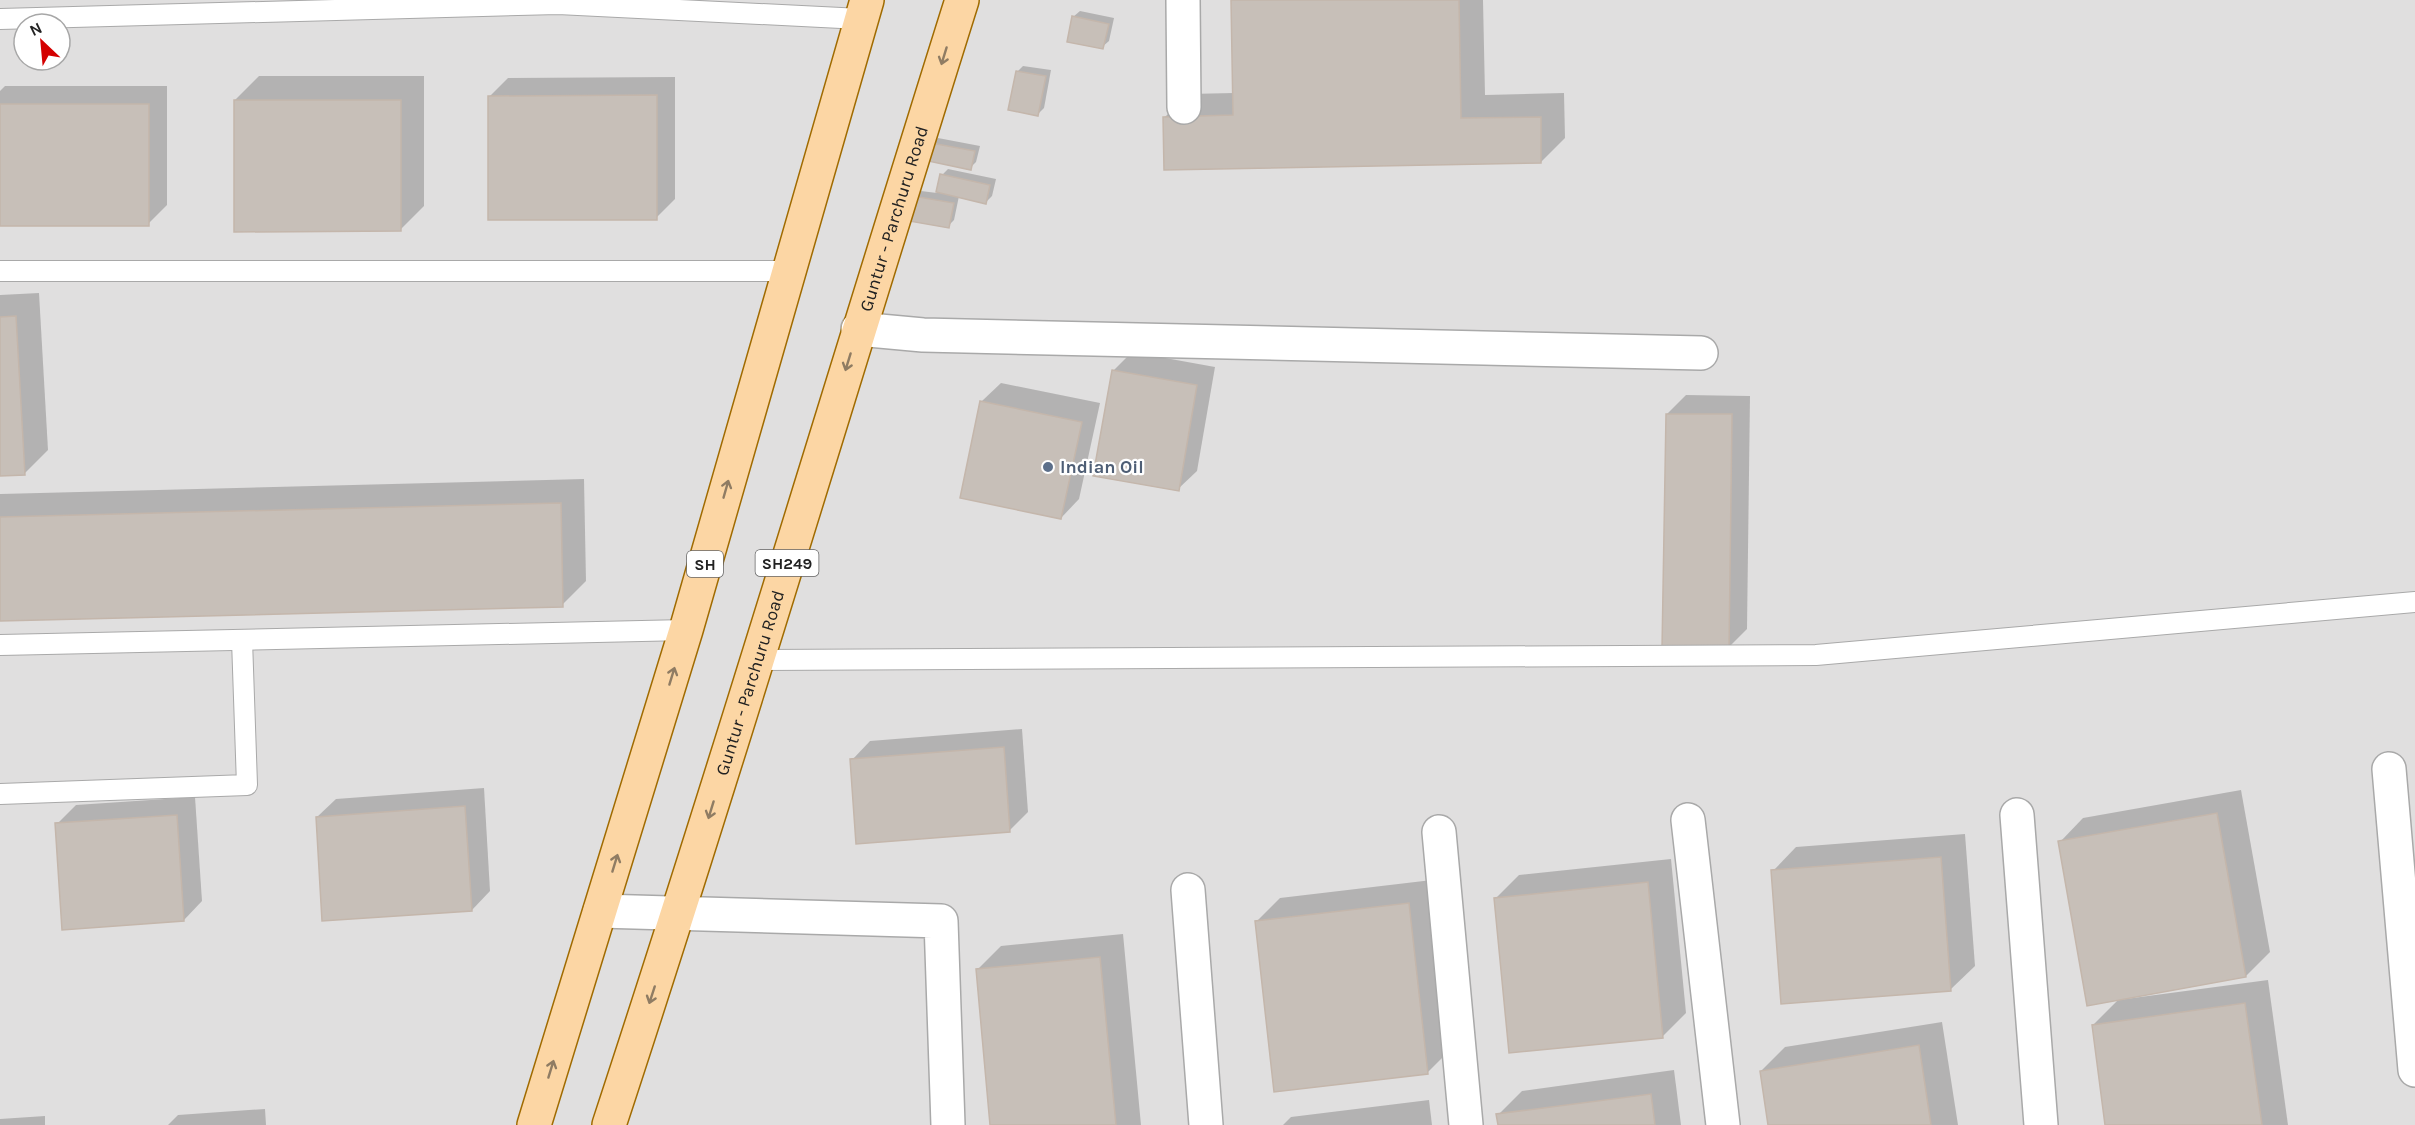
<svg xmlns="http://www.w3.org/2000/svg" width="2415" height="1125" font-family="Karla,sans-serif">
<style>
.residential{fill:#e0dfdf;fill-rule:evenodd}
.shadow{fill:#0003}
.building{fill:#c7bfb8;stroke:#c4b6ab;stroke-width:1.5}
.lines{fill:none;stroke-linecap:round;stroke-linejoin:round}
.lane-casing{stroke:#a9a9a9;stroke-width:22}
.street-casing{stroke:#a9a9a9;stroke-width:36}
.primary-casing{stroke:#a06b00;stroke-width:36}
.lane{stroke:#fff;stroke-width:20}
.street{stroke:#fff;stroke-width:33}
.primary{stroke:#fcd6a4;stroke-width:33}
.oneway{stroke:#8f7c63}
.service-dot{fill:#5c6f8a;stroke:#fff;stroke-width:2}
.labels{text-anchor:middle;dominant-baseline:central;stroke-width:4.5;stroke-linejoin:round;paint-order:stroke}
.shield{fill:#fff;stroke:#646464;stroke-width:1.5}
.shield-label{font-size:16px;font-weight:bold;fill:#222}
.street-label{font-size:18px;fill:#222;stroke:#fff}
.service-label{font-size:18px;font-weight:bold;fill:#4e5e75;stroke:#fff;text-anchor:start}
</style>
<rect width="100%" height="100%" fill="#f2efe9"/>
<path class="residential" d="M0,0h2415v1125h-2415zM24,24h36v36h-36z"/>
<g class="shadow">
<path d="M1232,0h251l2,95 79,-2 1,45 -24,24 -376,-45 23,-23 46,-1z"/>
<path d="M1080,11l34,7 -5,23 -7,6 -29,-30z"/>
<path d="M1023,66l28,4 -7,38 -6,6 -21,-42z"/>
<path d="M259,76h165v130l-24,24 -165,-130z"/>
<path d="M675,77v122l-19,19 -167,-121 19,-19z"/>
<path d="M5,86h162v119l-19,19 -148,1v-134z"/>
<path d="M938,138l42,8 -4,16 -6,6 -38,-24z"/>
<path d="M948,169l48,10 -4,17 -6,6 -27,-6 -5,24 -6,6 -33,-29 6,-6 16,2 5,-18z"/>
<path d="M39,293l9,157 -24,24 -24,1v-180z"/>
<path d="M1132,352l83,15 -18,104 -19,18 -65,-118z"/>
<path d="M1001,383l99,20 -21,96 -18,19 -79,-117z"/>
<path d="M1686,395l64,1 -3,233 -19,19 -61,-234z"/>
<path d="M584,479l2,102 -24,24 -562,14v-125z"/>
<path d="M1022,729l6,83 -19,19 -157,-71 18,-19z"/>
<path d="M484,788l6,103 -18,19 -155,-93 19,-18z"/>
<path d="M2241,790l29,162 -24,24 -186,-134 23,-24z"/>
<path d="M195,797l7,104 -18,19 -127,-96 19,-19z"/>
<path d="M1965,834l10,132 -24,23 -178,-118 23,-24z"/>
<path d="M1671,859l15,154 -24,24 -167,-138 24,-24z"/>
<path d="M1432,880l19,169 -24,24 -171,-151 24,-24z"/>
<path d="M1123,934l18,191h-149l-15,-155 24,-24z"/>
<path d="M2268,980l20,145h-181l-14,-100 25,-25z"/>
<path d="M1942,1022l16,103h-189l-8,-54 24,-24z"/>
<path d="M1674,1070l7,55h-182l-1,-10 24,-24z"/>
<path d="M1429,1100l3,25h-149l8,-8z"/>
<path d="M265,1109l1,16h-98l10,-10z"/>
<path d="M45,1116v9h-45v-6z"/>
</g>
<g class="building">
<path d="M1231,0h228l2,118 80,-1v46l-377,7 -1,-53 70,-2z"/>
<path d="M1072,16l37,8 -6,25 -36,-7z"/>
<path d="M1016,71l30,5 -8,40 -30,-6z"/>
<path d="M657,95v125h-169v-124z"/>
<path d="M234,100h167v131l-167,1z"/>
<rect x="0" y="104" width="149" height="122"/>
<path d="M931,143l44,8 -4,19 -43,-9z"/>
<path d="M940,174l50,11 -4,19 -50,-12z"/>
<path d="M913,196l41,7 -5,25 -40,-7z"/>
<path d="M16,316l9,159 -25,1v-159z"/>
<path d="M1112,370l85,15 -18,106 -86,-15z"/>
<path d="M980,401l102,21 -21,97 -101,-21z"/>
<path d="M1666,414h66l-3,236 -67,-1z"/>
<path d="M561,503l2,104 -563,14v-104z"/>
<path d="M1004,747l6,85 -154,12 -6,-85z"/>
<path d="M465,806l7,105 -150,10 -6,-104z"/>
<path d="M2217,813l29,164 -159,29 -29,-165z"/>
<path d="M177,815l7,106 -122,9 -7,-107z"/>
<path d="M1941,857l10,134 -170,13 -10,-134z"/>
<path d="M1648,882l15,156 -154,15 -15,-155z"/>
<path d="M1409,903l19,171 -154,18 -19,-171z"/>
<path d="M1100,957l16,168h-126l-14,-156z"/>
<path d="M2245,1003l17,122h-157l-13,-100z"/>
<path d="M1919,1045l12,80h-163l-8,-54z"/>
<path d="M1651,1094l4,31h-157l-2,-11z"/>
</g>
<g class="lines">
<g class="lane-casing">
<g id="lane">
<path d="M0,19l558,-15 303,15"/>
<path d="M0,271h787"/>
<path d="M0,645l686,-15"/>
<path d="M758,660l1058,-5 599,-53"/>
<path d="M0,794l247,-9 -5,-145"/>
</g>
</g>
<g class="street-casing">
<g id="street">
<path d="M1183,0l1,107"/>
<path d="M858,329l65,6 778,18"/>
<path d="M2389,769l26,301"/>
<path d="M2017,815l24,310"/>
<path d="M1688,820l35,305"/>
<path d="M1439,832l27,293"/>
<path d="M1188,890l18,235"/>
<path d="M600,911l341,10 7,204"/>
</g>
</g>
<g class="primary-casing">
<g id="primary">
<path d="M534,1125l152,-495 181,-630"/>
<path id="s1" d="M609,1125c123,-374 235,-750 353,-1125"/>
</g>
</g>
<use href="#lane" class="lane"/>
<use href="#street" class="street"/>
<use href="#primary" class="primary"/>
</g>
<defs><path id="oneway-shaft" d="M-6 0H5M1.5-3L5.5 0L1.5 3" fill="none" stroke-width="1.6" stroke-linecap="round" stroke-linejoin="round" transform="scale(1.5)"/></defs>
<g class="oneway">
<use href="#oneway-shaft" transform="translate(944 56) rotate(107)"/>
<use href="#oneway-shaft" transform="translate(848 362) rotate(107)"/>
<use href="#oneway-shaft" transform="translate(726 489) rotate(-74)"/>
<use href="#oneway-shaft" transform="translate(672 676) rotate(-73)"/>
<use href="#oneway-shaft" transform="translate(711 810) rotate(107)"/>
<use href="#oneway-shaft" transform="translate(615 863) rotate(-73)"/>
<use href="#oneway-shaft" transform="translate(652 995) rotate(108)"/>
<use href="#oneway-shaft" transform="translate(551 1069) rotate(-73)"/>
</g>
<circle class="service-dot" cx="1048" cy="467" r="6"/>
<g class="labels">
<g class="shield">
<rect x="755.5" y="550" width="63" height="26" rx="4.5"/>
<rect x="687" y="551" width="36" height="26" rx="4.5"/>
</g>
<g class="shield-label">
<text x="787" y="563">SH249</text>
<text x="705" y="564">SH</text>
</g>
<g class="street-label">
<text stroke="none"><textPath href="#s1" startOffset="950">Guntur - Parchuru Road</textPath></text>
<text stroke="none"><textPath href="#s1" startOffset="464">Guntur - Parchuru Road</textPath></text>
</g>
<g class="service-label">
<text x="1060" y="467">Indian Oil</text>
</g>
</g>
<g transform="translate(42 42) rotate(334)"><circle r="28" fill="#ffffff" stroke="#a7a7a7" stroke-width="1.5"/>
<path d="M0-4.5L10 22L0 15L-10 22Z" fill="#d40000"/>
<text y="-9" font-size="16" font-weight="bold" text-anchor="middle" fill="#222222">N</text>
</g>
</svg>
